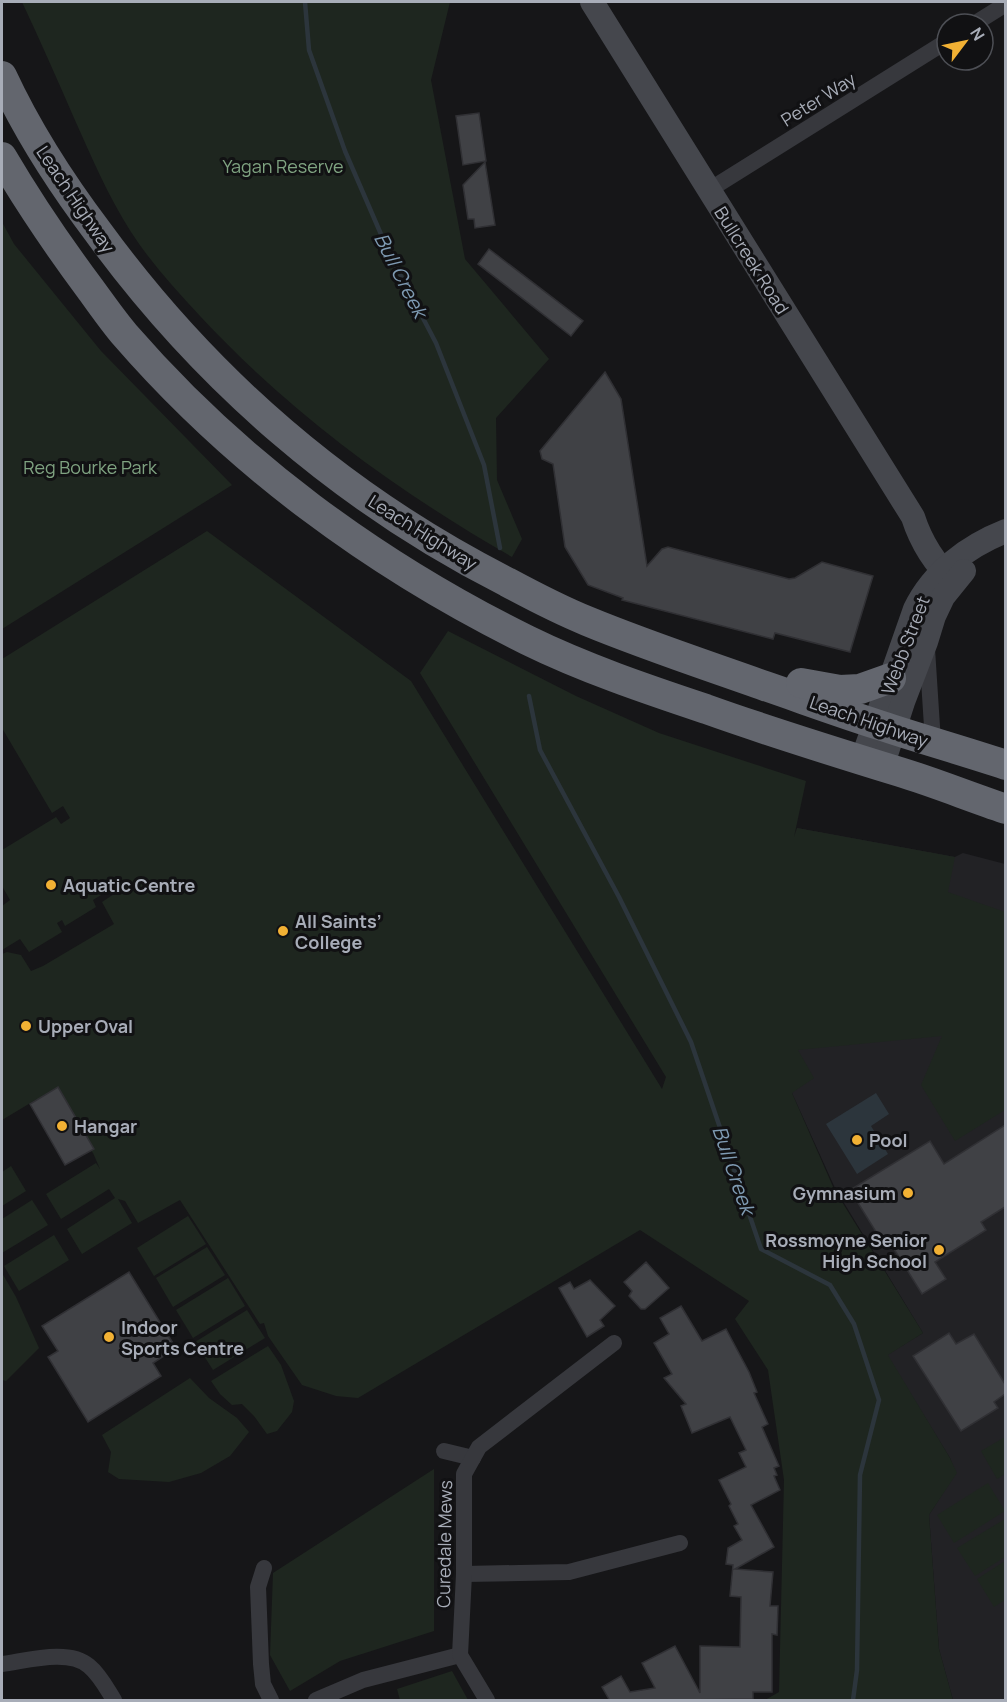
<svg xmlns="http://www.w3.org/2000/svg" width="1007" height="1702" font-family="Manrope,sans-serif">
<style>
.built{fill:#222225}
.green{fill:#1e261f}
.water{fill:#2c353c}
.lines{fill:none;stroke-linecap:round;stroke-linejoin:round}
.stream{stroke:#2c353c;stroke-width:4.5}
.building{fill:#404145;stroke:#303034;stroke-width:1.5}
.street{stroke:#37383d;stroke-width:16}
.secondary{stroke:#45474d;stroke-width:24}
.highway{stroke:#63666e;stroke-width:30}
.poi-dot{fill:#f2b134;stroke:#111113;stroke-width:2}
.labels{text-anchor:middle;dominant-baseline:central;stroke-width:6;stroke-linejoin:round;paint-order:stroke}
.street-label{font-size:18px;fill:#a8adb8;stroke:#111113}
.park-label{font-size:18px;fill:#7fa381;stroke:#111113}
.poi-label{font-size:18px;font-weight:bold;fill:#a8adb8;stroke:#111113;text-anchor:start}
.water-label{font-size:20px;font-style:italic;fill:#7f9bb3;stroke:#111113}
</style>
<rect width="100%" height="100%" fill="#161618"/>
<path class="built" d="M797,828l158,29 8,-4 42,11v836h-52l-14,-51 -10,-134 27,-42 -6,-15 -63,-103 36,-22 -88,-145 -43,-95z"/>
<g class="green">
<path d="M22,2h428l-19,78 34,179 84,100 -53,59 1,62 25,59 -10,18c-115,-66 -221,-143 -312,-241 -25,-27 -49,-53 -69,-84 -23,-36 -40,-76 -57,-114 -17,-39 -34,-78 -52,-116z"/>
<path d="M2,222l12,22 87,107 131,134 -230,144z"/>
<path d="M207,531l204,150 251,408 4,-12 -246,-404 28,-42 128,65 83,37 147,48 -12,56 3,-9 158,29 -7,35 57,20v198l-50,31 -34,-56 21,-49 -144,14 16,28 -22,15 42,96 89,144 -35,22 62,103 7,15 -28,42 10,134 14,51h-188l14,-8 5,-212 -16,-110 -33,-51 14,-18 -109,-71 -282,168 -22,-2 -34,-11 -34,-49 -4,-13 -4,1 -80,-124 -42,23 -13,-22 -7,-2 14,24 -50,31 -15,-25 48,-31 -6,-9 -48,30 -15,-25 50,-31 4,6 -7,-16 -13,-16 -31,-34 -12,-4 -35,21v-166l5,-2 14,3 10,16 12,-5 71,-42 -12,-22 12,-8 -8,-13 -5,3 5,8 -13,8 3,7 -31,19 -3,-6 -5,3 5,9 -33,20 -9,-13 -18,11v-44l8,-6 -8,-14v-36l54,-33 5,7 9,-6 -7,-12 -11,7 -50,-85v-69z"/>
<path d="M11,1166l15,25 -24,15v-34z"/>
<path d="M32,1200l16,25 -46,28v-34z"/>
<path d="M188,1216l18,28 -52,32 -17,-28z"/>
<path d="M54,1235l15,25 -50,31 -15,-25z"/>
<path d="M207,1247l18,28 -52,32 -17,-29z"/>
<path d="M2,1273l14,24 23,51 -33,33 -4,-1z"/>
<path d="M228,1278l17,28 -52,32 -17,-28z"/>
<path d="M247,1310l18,28 -52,32 -18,-28z"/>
<path d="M268,1346l13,19 13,36 -2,11 -15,19 -10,3 -13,-18 -12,-12 -10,1 -12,-11 -9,-13z"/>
<path d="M190,1378l19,20 28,20 12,14 -19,24 -29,17 -32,9 -50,-3 -11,-7 3,-20 -9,-17z"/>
<path d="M1005,1437v37l-8,5 -16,-28z"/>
<path d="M434,1469v162l-94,30 -50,30 -20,-36 3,-82z"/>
<path d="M988,1483l17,28 -51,32 -17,-28z"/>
<path d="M1005,1519v38l-30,19 -18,-28z"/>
<path d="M1005,1561v39l-11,7 -17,-28z"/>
<path d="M452,1671l16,29h-68l-3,-11z"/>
</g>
<path class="water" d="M876,1093l13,21 -18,12 17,28 -31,20 -31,-50z"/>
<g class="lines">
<g class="stream">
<path d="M305,2l4,48 36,101 45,104 46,88 48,122 16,83"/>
<path d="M529,696l11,54 79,147 72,145 70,207 69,36 24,39 25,76 -19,75 -3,195 -4,30"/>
</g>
</g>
<g class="building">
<path d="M479,113l7,48 -23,4 -7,-49z"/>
<path d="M485,162l10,63 -20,3 -1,-9h-6l-5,-34z"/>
<path d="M489,249l94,72 -12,15 -93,-72z"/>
<path d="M605,372l16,27 26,167 15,-17 6,-2 121,32 6,-1 27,-16 51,14 -23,76 -75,-19 -2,6 -151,-39 1,-2 -35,-13 -23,-38 -12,-83 -11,-5 -2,-8z"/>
<path d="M58,1087l36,62 -29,16 -35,-61z"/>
<path d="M1005,1125v82l-24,15 5,8 -51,32 11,17 -24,15 -31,-50 -5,4 -36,-58 80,-49 14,23z"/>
<path d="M646,1262l23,26 -24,21h-4l-12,-13 3,-5 -8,-9z"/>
<path d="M129,1272l47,76 -23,15 8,13 -73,46 -40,-65 10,-6 -16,-25z"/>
<path d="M590,1280l25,26 -15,14 4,6 -17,11 -28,-49 11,-6 4,7z"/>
<path d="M681,1306l21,35 24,-12 23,43 8,20 -3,1 14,31 -6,3 17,39 -5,2 3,7 -3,1 6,14 -29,15 23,42 -39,22 38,3 -3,34h8l-1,29 -5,-1v58h-19v7l-143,2 -8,-14 19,-11 9,16 25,-4 -13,-25 33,-17 25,47v-47l40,1 1,-50 -11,-1 3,-31 -7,-1 2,-16 14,-8 -8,-14 4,-2 -9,-18 2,-2 -12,-24 27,-13 -7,-14 7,-3 -16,-33 -38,16 -11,-27 5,-2 -22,-26 8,-4 -18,-31 15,-9 -9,-16z"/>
<path d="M949,1333l7,11 18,-10 31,50v10l-11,8 4,6 -37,23 -48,-75z"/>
</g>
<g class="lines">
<g class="street">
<path d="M974,24l32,-20"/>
<path d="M709,190l238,-149"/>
<path d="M927,649l6,93"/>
<path d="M444,1451l29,7"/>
<path d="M264,1568l-6,19 3,77 2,20 8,16"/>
<path d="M464,1574l105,-2 111,-29"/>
<path d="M2,1664c24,-3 67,-16 87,2 11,9 18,23 25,34"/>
<path d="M316,1700l47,-20 97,-25"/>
<path d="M487,1700l-27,-45 4,-81v-100l15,-27 135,-104"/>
</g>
<g class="secondary">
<path d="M592,2l321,515c8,25 22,47 41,65"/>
<path d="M862,760l53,-151c18,-37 53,-63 91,-78"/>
<path d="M882,767l21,-65 23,-60 8,-26 9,-19 21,-26"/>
</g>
<g class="highway">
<path d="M2,76c26,56 59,107 96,156 108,148 246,267 409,350 26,14 53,28 80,39 58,24 119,44 178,65 38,13 76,27 114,39 42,14 85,26 127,40"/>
<path d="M2,157c27,46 57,90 89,133 11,15 22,31 34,45 111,128 250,230 402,305 57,28 119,49 179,69 64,23 129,43 194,63 36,11 70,25 106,37"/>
<path d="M801,683l39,7 20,-1 31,-11"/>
</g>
</g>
<g class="poi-dot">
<circle cx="51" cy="885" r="6"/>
<circle cx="283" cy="931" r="6"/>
<circle cx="26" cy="1026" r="6"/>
<circle cx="62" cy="1126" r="6"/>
<circle cx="857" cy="1140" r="6"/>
<circle cx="908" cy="1193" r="6"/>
<circle cx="939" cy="1250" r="6"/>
<circle cx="109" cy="1337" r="6"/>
</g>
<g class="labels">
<g class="street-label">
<text transform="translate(818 99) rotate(-32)">Peter Way</text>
<text transform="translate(76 199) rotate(56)">Leach Highway</text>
<text transform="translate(752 260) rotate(58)">Bullcreek Road</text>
<text transform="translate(423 532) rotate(32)">Leach Highway</text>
<text transform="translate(905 645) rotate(-69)">Webb Street</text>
<text transform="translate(869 721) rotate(19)">Leach Highway</text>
<text transform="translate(444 1544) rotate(-89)">Curedale Mews</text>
</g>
<g class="park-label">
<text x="283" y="166">Yagan Reserve</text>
<text x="90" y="467">Reg Bourke Park</text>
</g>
<g class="poi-label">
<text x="63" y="885">Aquatic Centre</text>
<text x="295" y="921">All Saints’<tspan x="295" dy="21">College</tspan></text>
<text x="38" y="1026">Upper Oval</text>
<text x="74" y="1126">Hangar</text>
<text x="869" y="1140">Pool</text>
<text x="896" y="1193" text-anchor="end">Gymnasium</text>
<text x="927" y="1240" text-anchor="end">Rossmoyne Senior<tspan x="927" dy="21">High School</tspan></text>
<text x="121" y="1327">Indoor<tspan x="121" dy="21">Sports Centre</tspan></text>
</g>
<g class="water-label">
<text transform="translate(401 275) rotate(63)">Bull Creek</text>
<text transform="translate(734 1170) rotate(71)">Bull Creek</text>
</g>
</g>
<rect width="1007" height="1702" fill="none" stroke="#a8adb8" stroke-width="6"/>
<g transform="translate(965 42) rotate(58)"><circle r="28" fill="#111113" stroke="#4d4f55" stroke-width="1.5"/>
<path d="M0-4.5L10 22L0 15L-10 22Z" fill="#f2b134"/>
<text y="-9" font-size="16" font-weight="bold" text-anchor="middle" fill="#a8adb8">N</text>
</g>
</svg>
